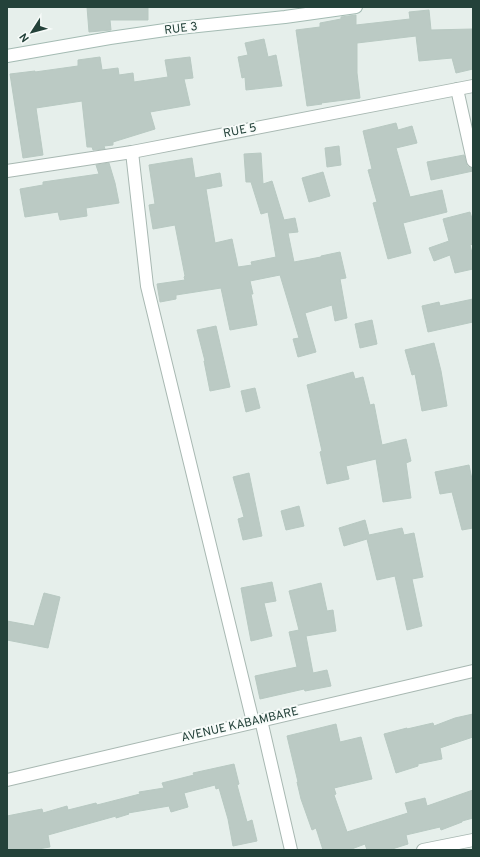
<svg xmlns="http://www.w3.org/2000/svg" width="480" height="857" font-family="Overpass,sans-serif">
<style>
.building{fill:#bbcac4;stroke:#b8c9c2}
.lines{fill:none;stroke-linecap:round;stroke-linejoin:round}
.street-casing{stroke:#a8b8b2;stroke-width:14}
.secondary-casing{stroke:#a4bbb3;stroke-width:14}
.street{stroke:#fff;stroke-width:12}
.secondary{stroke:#fff;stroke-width:12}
.labels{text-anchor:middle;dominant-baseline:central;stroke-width:4;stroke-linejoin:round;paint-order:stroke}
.street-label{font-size:12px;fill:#24423a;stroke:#f7fbf9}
</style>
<rect width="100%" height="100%" fill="#e6efeb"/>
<g class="building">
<path d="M87,7h61v13h-38l1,10 -22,2z"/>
<path d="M429,10l2,20 42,-1v40l-17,4 -4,-15 -33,3 -3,-25 -59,7v30l3,25 -39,5 1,1 -15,2 -11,-76 24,-3v-4l21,-4v-2l15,-2v10l54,-6 -1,-7z"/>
<path d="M264,39l4,18 8,-2 6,31 -36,4 -1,-13 -3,1 -4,-21 10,-2 -3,-12z"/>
<path d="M100,57l2,13 16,-2 1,7 14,-2 1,9 34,-5 -3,-17 25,-3 3,21 -9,1 6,26 -40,7 5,17 -42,13v3l-9,1 1,3 -12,1 -1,-3h-5l-5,-46 -46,7 7,47 -20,3 -13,-84 25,-3v1l43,-6v-6z"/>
<path d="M396,123l2,7 14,-4 5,17 -21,5 14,49 32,-7 5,22 -44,11 8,30 -23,6 -15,-56 4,-1 -9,-32 4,-1 -9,-38z"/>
<path d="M339,146l2,19 -14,2 -2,-19z"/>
<path d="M261,153l2,31 9,-3 12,39 11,-2 3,14 -10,1 6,29 27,-5v-1l19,-4 6,26 -6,1 7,39 -12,3 -3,-16 -27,8 11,39 -18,5 -5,-18 6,-1 -19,-63 -30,6 3,13h-2l6,31 -27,5 -9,-42 -45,7v4l-16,3 -3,-18 28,-4 -1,-3 1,-1 -10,-51 -22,4 -4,-24 6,-1 -6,-39 43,-7 3,20 25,-5 2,13 -16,3 9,54 17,-4 6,28 14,-2 -1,-3 25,-5 -8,-45 -7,2 -10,-32h-5l-2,-28z"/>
<path d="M464,155l3,11 3,2h3v3l-42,9 -4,-18z"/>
<path d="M109,163l6,20 4,20 -33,5 1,8 -27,4 -2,-8 -33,5 -5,-28 23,-4v-3l56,-8 -3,-9z"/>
<path d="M323,172l7,24 -21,6 -7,-24z"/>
<path d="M470,212l3,10v22l-3,1 3,12v12l-18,4 -5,-18 -16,6 -5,-13 20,-7 -6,-22z"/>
<path d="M473,299v23l-45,10 -6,-26 17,-4 1,4z"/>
<path d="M372,320l5,24 -17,4 -5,-24z"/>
<path d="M216,326l14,61 -20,4 -6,-30h1l-8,-31z"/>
<path d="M434,343l7,28 6,35 -25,5 -7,-37 -3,1 -7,-25z"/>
<path d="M353,372l2,7 8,-2 7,28 4,-1 8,41 24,-6 5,22 -5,2 5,35 -28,4 -7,-43 -30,7 3,13 -22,5 -7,-32 2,-1 -11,-49 -4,-17z"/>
<path d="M255,388l5,20 -14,4 -5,-21z"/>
<path d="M469,465l4,19v44l-11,2 -10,-38 -12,2 -5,-22z"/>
<path d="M249,473l13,63 -19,4 -5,-21 6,-2 -11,-40z"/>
<path d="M299,506l5,20 -18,4 -5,-19z"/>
<path d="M365,520l4,15 33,-7 2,7 10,-2 9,44 -11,2 10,47 -15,4 -12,-54 -18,4 -10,-41 -23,7 -5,-18z"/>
<path d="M272,582l4,19 -12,2 8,33 -21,5 -10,-53z"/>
<path d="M321,583l6,28 6,-1 3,21 -30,5 7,37 14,-3 4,16 -26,5 -1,-2 -44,10 -5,-23 42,-9 -8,-35 10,-2 -10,-39z"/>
<path d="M44,593l16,4 -12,51 -41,-8v-19l27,5z"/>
<path d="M473,714v23l-33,11 2,11 -24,5v2l-22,7 -12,-39 23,-6v1l26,-6 1,3 21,-8z"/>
<path d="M336,724l4,18 21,-5 11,42 -38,9 2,6 -2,1 13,37 61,-19 -3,-10 20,-5 2,8 46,-16v28l-11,3v1l-21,8 -1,-3 -34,8 2,9 -19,6h-22l-2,-6 -16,6h-26l-7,-22 -4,2 -11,-31 -4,-17h1l-11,-46z"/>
<path d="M234,764l5,20 -2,1 10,37 5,-2 5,21 -24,5 -5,-27 -9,-31 -3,1 -1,-4 -31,8 4,14 -17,5 -2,-6 -41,7 1,1 -13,4v-2l-68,19 2,12 -18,3h-25v-34l35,-7 1,4 24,-7 1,4 28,-7 1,2 43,-11 -1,-2 25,-4 -2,-5 32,-8 -1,-2z"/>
</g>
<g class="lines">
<g class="street-casing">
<g id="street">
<path d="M457,89l16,72"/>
<path d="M132,152l15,134 106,436"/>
<path d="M7,171l125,-19 341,-66"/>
<path d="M261,720l30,130"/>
<path d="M7,780l466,-109"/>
<path d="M423,850l50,-10"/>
</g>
</g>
<g class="secondary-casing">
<path id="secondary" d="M7,56l103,-18 69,-10 106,-11 71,-10"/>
</g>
<use href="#street" class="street"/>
<use href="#secondary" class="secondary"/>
</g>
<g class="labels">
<g class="street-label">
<text transform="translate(181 29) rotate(-7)">RUE 3</text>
<text transform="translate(240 131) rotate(-11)">RUE 5</text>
<text transform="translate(240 725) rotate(-13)">AVENUE KABAMBARE</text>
</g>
</g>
<rect width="480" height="857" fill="none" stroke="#24423a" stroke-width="16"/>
<g transform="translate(32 32) rotate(234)" stroke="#f7fbf9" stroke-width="3" paint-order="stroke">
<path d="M0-3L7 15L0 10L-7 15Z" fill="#24423a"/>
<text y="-6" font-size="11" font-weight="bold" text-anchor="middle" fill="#24423a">N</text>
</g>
</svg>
